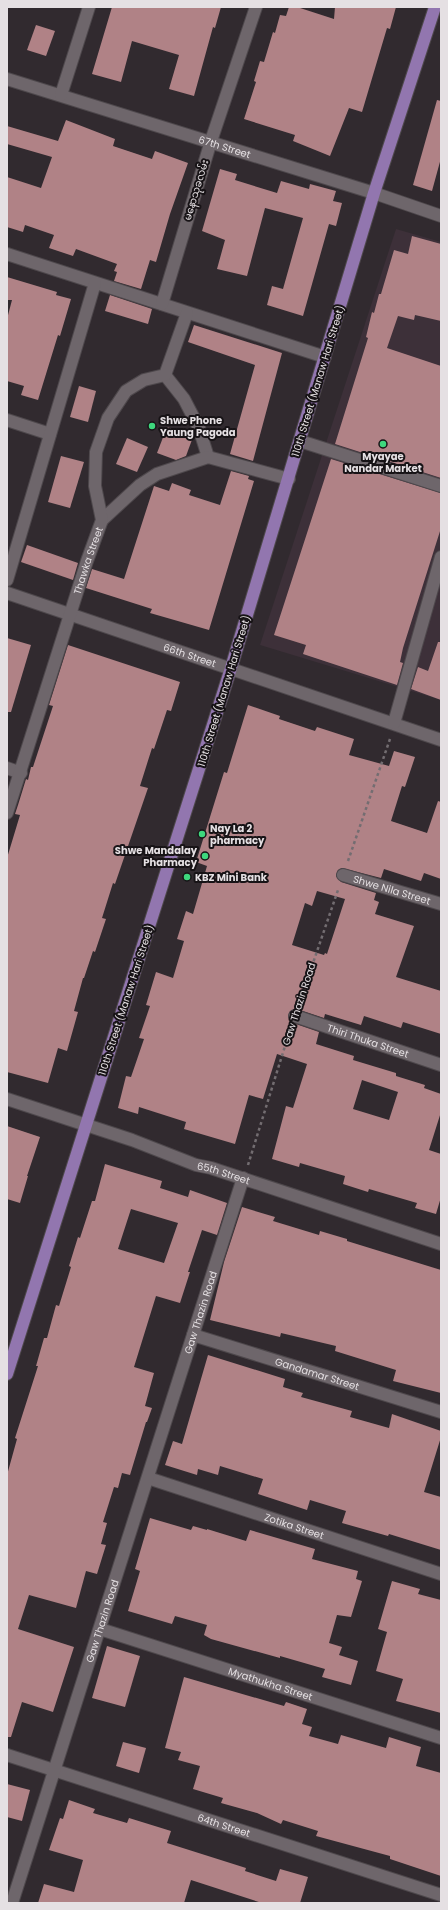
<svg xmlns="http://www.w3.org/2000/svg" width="448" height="1910" font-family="Poppins,'Noto Sans Myanmar',sans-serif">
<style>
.built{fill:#3d3039}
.building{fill:#b08286;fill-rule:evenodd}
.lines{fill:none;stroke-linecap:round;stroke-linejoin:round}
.minor-casing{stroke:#4e484c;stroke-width:14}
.major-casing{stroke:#4e484c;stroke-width:14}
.path{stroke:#736d71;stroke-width:2.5;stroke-dasharray:3 3;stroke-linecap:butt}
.minor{stroke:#6e666b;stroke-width:12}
.major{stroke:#9276af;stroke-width:12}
.poi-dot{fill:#3ed77d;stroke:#171316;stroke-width:1.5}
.labels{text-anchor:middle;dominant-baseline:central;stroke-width:4;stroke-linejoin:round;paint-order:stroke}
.street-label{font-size:10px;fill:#e5e0e3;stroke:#171316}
.poi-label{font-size:10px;font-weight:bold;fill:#e5e0e3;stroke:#171316;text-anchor:start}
</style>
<rect width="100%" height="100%" fill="#312a2f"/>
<path class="built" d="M396,229l45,13v458l-181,-55z"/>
<g class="building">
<path d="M112,7h109l-6,21 -2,-1 -19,69 -25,-7 10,-34 -47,-14 -11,41 -29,-8z"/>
<path d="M289,7h8l37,12 1,-12h61l-6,22 -3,-1 -25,84 -13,-4 -19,48 -37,-15 2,-6 -51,-16 12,-37 -2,-1 6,-20 4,1 9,-30 2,1 5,-18 6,1z"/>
<path d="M36,25l19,6 -9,25 -19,-6z"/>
<path d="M437,100l4,1v57l-9,33 -19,-6z"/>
<path d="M66,120l49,19 -2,7 39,13 3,-8 33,12 -18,51 -14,48 -6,-2 -9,29 -27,-8 3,-9 -3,-1 3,-7 -41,-15 -3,7 -24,-8 5,-13 -29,-10 -2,7 -16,-5v-50l34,11 11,-31 -45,-13v-18l51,15z"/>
<path d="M220,169l17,5 -2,6 42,13 4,-12 28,8 1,-5 26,7 -3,10 9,2 -6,23 -7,-2 -26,92 -36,-11 5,-19 11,3 20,-71 -38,-10 -18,68 -30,-7 8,-29 -23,-9z"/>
<path d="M412,236l29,8v77l-26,-6 -1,5 -16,-4 -11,32 54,18v112l-106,-34 33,-106 -2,-1 6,-25 2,1 5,-19h2l13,-44 14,4z"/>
<path d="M7,277l50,15 -1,3 15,4 -11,37 -2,-1 -20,65 -17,-5 3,-9 -17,-5v-62l5,-19h-5z"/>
<path d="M110,295l42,14 -4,15 -43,-13z"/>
<path d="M194,325l88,28 -29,108 -23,-7 25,-89 -67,-23z"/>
<path d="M79,386l17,5 -8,31 -18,-5z"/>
<path d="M167,427l26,10 -7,19 -10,4 -19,-7z"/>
<path d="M127,438l21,9 -11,25 -21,-8z"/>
<path d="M61,456l23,6 -14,46 -22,-6z"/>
<path d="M331,459l110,34v35l-38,120 -3,14 3,1 -6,22 -94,-31 3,-9 -32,-10z"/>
<path d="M231,471l18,5 -1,3 6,2 -45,149 -59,-17 2,-4 -66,-21 6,-19 32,10 30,-93 15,5 3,-8 19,7 -2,5 31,10z"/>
<path d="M27,545l51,18 -5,17 -52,-18z"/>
<path d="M7,638l24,7 -20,67h-4z"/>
<path d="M438,642h3v58l-30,-11 7,-22 10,4z"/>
<path d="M68,645l112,37 -9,29 -4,-1 -13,39 -2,-1 -12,38 8,2 -33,96 -2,-1 -11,35 4,1 -11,33 -2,-1 -9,27h-1l-9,33 4,1 -11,39 -9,-3 -10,35 -41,-11v-214l13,-43 -5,-1 3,-9 8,-26 2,1 3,-13h2l20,-61 -4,-1z"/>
<path d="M248,705l32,11 -1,3 36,12 2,-4 37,12 -5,16 40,11 5,-15 21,6 -10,30 -3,-1 -11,35 36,12 11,-32 3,1v77l-17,-6 -3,8 -37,-12 -3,9 -39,-10 -4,2 -2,6 5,6 35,11 -2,7 5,2 -4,12 39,12 -18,51 45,14v43l-38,-12 -2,6 -37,-12 -3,9 -36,-11 -1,4 -27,-9 -7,2 -2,6 5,6 26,9 -3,12 38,12 -1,4 43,13v3l29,9 -1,3 17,6v18l-12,38 12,4v43l-5,17 -21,-6 2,-5 -48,-14 -1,3 -25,-8 2,-8 -45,-13 -1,4 -27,-8 14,-53 7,2 14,-44 -30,-10 -14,45 -14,-4 -14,49 -51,-15 2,-7 -47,-15 -1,7 -20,-6 8,-32 5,1 13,-38 -5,-1 11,-32 -4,-1 10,-33 17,6 11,-37 -7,-2 9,-28 7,3 14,-48 -11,-4 28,-90 3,1zM317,891l28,8 -18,55 -2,-1 -1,2 -32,-10 13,-42 7,3zM362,1080l36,12 -9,28 -36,-11z"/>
<path d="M7,1126l33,11 -13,39h1l-8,27 -13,-4z"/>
<path d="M105,1164l57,17 -2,7 28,9 2,-7 37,13 -10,32 -15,-5 -14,42h2l-10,31 -24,-7 -22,71 20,6 -9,33 7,2 -5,14h-1l-16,53 -8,-2 -4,15 -4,-1 -11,35 4,1 -6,21 5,1 -9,29 -11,-3 -10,37 -47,-13 -11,34 56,18 -21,65 -31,-10 -11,35h-4v-262l10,-36 -2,-1 23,-72h-2l8,-28h3l9,-33 3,1 12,-39 -2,-1 9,-29 2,1 12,-37h3zM131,1209l47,14 -14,40 -46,-14z"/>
<path d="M242,1207l33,10 -2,4 46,14 1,-4 27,8v2l94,29v123l-48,-12 3,-11 -61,-19 1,-5 -55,-13 -1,4 -70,-17 14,-58z"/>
<path d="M208,1355l77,24 -2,8 20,6 -2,4 51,14 -2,6 39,11 3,-14 49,17v6l-17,55 17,5v53l-52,-16 -1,2 -46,-13 4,-12 -36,-11 -3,10 -49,-16 5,-15 -43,-13 -2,9 -20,-6 -1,6 -32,-10 8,-24 9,3z"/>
<path d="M150,1518l41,12 2,-4 14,4v-1l39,12 4,-11 65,19 -3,10 46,12 -2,8 6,2 -11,36 -14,-2 -8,28 13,4 -3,8 19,6 -7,24 -29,-8 3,-8 -45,-13v2l-69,-19 -7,-4 3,-10 -32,-9 -3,8 -44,-13 12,-40 -5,-2z"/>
<path d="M392,1581l28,8 -2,5 23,6v113l-45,-12 7,-22 -27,-8 11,-39 -9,-3z"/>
<path d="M107,1646l33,10 -15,51 -33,-9z"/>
<path d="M184,1677l100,29 2,-4 21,7 -5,15 10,3 -3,9 29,8 3,-9 45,13 3,-11 32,10 -5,19 25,7v103l-51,-17v-3l-74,-20 2,-5 -35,-11 -2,4 -24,-11 -36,-10 2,-5 -30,-9 7,-23 -22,-6 3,-8 -16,-4z"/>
<path d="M123,1742l23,6 -7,25 -23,-7z"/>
<path d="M7,1784l23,6 -8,31 -15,-4z"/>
<path d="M69,1800l26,9 -2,4 34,10 2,-5 42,13 -4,12 79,25 -1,3 31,10 4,-12 28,8 -8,26h-38l-71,-23 -7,23h-146l6,-19 30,8 9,-32 -34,-10 11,-32 3,1z"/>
</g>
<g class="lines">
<g class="minor-casing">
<g id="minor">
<path id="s1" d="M7,79l367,114 67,23"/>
<path d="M61,95l28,-88"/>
<path d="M7,254l318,103"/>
<path d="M162,304l49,-163 45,-134"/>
<path d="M165,375l19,24 15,29 9,29"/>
<path d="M7,420l43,14"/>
<path d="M300,441l141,45"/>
<path d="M102,520l38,-35 17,-11 51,-17 81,22"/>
<path d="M7,580l88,-297"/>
<path id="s2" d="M7,593l434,147"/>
<path d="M394,723l47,-166"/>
<path d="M7,768l14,5"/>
<path id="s3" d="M7,813l80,-252 15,-41 -7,-34 1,-34 12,-34 18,-27 18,-11 21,-5 22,-62"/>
<path id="s4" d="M343,875l98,29"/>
<path id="s5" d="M295,1016l146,49"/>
<path id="s6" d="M7,1099l125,41 64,25 15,3 230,76"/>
<path id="s7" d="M193,1335l248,77"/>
<path id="s8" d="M148,1478l293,96"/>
<path id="s9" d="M100,1629l341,109"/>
<path id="s10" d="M7,1755l434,140"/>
<path id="s11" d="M12,1903l231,-725"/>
</g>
</g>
<g class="major-casing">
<path id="major" d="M7,1374l224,-706 143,-475 61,-186"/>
</g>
<g class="path">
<path d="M348,861l42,-122"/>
<path d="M300,1001l38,-111"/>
<path d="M248,1165l42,-135"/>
</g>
<use href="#minor" class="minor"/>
<use href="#major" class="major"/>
</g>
<g class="poi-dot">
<circle cx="152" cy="426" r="4"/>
<circle cx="383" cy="444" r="4"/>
<circle cx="202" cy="834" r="4"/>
<circle cx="205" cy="856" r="4"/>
<circle cx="187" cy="877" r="4"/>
</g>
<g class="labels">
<g class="street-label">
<text stroke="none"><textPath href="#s1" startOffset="228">67th Street</textPath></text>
<text transform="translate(196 190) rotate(-73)">မနောသုခလမ်း</text>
<text transform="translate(318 381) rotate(-73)">110th Street (Manaw Hari Street)</text>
<text stroke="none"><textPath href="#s3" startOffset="265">Thawka Street</textPath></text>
<text stroke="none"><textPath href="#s2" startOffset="193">66th Street</textPath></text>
<text transform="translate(224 691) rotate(-73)">110th Street (Manaw Hari Street)</text>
<text stroke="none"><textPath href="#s4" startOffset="51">Shwe Nila Street</textPath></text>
<text transform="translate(126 1000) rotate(-72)">110th Street (Manaw Hari Street)</text>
<text transform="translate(299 1004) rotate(-72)">Gaw Thazin Road</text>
<text stroke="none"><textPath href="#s5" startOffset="77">Thiri Thuka Street</textPath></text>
<text stroke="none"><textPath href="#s6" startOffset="229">65th Street</textPath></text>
<text stroke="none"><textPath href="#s11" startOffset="620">Gaw Thazin Road</textPath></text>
<text stroke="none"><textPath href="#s7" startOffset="130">Gandamar Street</textPath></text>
<text stroke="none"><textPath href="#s8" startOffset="154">Zotika Street</textPath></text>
<text stroke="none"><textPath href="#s11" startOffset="296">Gaw Thazin Road</textPath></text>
<text stroke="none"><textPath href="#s9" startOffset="179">Myathukha Street</textPath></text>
<text stroke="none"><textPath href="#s10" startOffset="228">64th Street</textPath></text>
</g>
<g class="poi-label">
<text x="160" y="420">Shwe Phone<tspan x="160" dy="12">Yaung Pagoda</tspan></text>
<text x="383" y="456" text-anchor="middle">Myayae<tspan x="383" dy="12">Nandar Market</tspan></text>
<text x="210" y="828">Nay La 2<tspan x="210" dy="12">pharmacy</tspan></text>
<text x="197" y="850" text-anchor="end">Shwe Mandalay<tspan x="197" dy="12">Pharmacy</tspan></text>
<text x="195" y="877">KBZ Mini Bank</text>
</g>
</g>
<rect width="448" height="1910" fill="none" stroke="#e5e0e3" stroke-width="16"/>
</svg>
